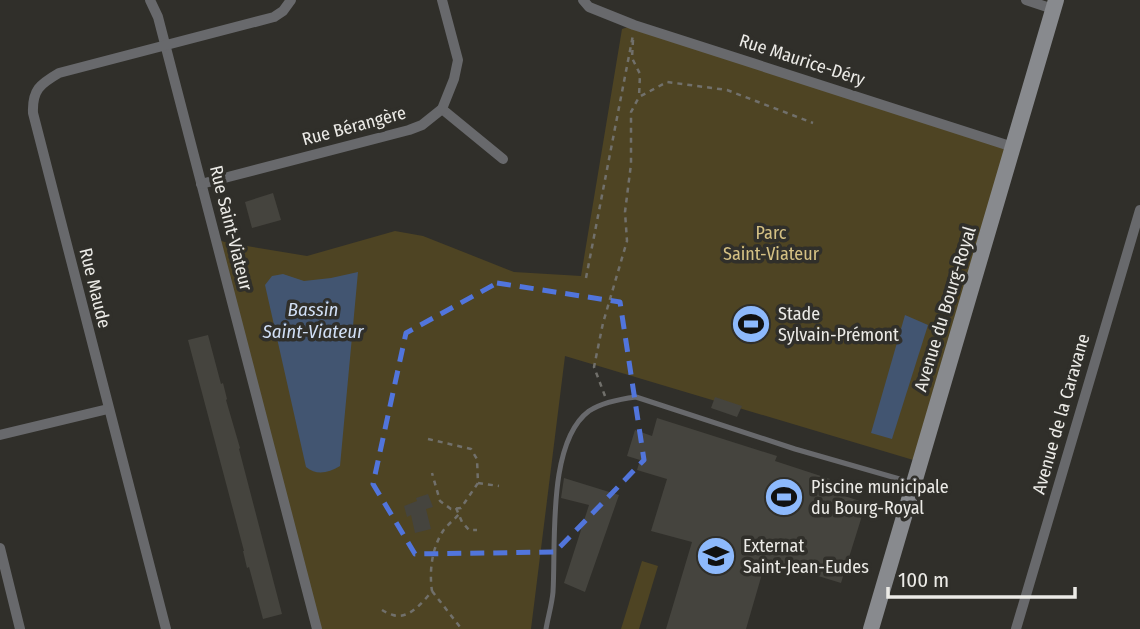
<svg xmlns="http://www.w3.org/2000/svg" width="1140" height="629" font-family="'Fira Sans Condensed',sans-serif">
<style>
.green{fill:#4e4423}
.water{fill:#425571}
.building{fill:#45443e}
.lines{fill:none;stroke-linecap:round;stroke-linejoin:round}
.path{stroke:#71706b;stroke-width:2.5;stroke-dasharray:5 5;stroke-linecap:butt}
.service{stroke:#68696c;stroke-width:5}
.minor{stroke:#68696c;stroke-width:10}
.secondary{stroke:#888a8e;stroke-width:16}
.marked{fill:none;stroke:#5175dc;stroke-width:5;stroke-dasharray:14 9;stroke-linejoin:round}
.labels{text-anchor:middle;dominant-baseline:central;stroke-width:7;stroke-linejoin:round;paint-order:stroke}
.street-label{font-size:18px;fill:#ecebe7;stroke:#302f2a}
.park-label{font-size:18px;fill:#d5c184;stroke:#302f2a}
.poi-label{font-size:18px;fill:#ecebe7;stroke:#302f2a;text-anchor:start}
.water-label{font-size:19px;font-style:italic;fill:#d1dff5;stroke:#302f2a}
</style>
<rect width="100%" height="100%" fill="#302f2a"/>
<g class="green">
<path d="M634,25l379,122 -93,315 -355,-106 -34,273h-214l-102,-390 13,4 79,13 88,-25 28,5 91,36 67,4 41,-247z"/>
<path d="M642,561l16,5 -19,63h-18z"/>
</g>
<g class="water">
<path d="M358,272l-18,194c-12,7 -23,10 -34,1l-41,-182 7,-9 11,-2 21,7 27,-3z"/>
<path d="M905,315l23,10 -36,114 -21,-6z"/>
</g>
<g class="building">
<path d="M273,193l8,27 -29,8 -7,-26z"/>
<path d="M208,335l13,49 2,-1 4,16 -1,1 14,48 -1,1 43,165 -19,5 -14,-52 -2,1 -4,-17h1l-56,-211z"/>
<path d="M715,397l27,9 -5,11 -26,-9z"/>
<path d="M657,418l120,38 -2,5 55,18 -4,11 40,13 -25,80 -75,-23 -20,69h-80l26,-87 -41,-11 16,-52 -30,-9 3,-10 -13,-4 8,-26 17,6z"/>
<path d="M564,478l55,17 -34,97 -21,-9 25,-78 -28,-7z"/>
<path d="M428,494l5,13 -7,2 5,20 -16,4 -4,-18 -4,2 -3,-11 13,-5 -1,-3z"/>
</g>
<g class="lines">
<g class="path">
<path d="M633,40l-1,18 8,16 -1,23"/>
<path d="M586,278l47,-243"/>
<path d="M605,396l-11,-29 9,-44 24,-82 -2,-29 6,-48v-52l8,-15 28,-15 60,8 86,33"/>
<path d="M428,439l43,10 6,10 1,24 -17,25 -10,1 -11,-8 -8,-28"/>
<path d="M478,483l21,3"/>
<path d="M456,508l6,14 7,8h8"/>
<path d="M432,591l28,36"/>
<path d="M382,610c3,2 7,4 11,5 16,5 30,-13 39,-24 -3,-20 0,-43 11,-60 4,-6 11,-11 16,-17"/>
</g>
<path class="service" d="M546,629c2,-12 6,-25 7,-37 3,-49 -6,-150 36,-181 14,-9 31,-12 47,-14l159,52 115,33"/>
<g class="minor">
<path d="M150,0l8,17 159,612"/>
<path d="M583,0l6,7 45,18 379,122"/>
<path d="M1026,0l27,9"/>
<path d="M442,109l61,50"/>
<path d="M201,184l208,-54 13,-5 20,-16 12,-30 4,-19 -16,-60"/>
<path d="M0,435l108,-26"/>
<path d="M0,548l20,81"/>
<path d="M166,629l-133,-516c-1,-23 7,-29 26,-40l215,-56 9,-6 8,-11"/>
<path d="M1016,629l124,-419"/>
</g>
<path class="secondary" d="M871,629l185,-629"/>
</g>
<path class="marked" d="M497,283l123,19 24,158 -89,92 -140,2 -42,-70 33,-151z"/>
<defs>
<g id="stadium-disc" transform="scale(2.0125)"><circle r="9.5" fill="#8db9fc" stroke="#302f2a"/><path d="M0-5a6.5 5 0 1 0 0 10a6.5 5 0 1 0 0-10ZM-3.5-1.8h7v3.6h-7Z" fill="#111"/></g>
<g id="school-disc" transform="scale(2.0125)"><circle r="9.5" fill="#8db9fc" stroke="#302f2a"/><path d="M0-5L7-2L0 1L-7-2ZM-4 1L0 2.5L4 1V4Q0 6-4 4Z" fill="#111"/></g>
</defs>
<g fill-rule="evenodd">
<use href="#stadium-disc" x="751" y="324"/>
<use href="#stadium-disc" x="784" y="497"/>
<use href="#school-disc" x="716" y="556"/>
</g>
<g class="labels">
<g class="street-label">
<text transform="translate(802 60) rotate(18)">Rue Maurice-Déry</text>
<text transform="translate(354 126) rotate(-15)">Rue Bérangère</text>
<text transform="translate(231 228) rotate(76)">Rue Saint-Viateur</text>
<text transform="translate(95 288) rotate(76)">Rue Maude</text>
<text transform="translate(945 309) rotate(-73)">Avenue du Bourg-Royal</text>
<text transform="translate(1061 414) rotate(-74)">Avenue de la Caravane</text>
</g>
<g class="park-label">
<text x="771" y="233">Parc<tspan x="771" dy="21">Saint-Viateur</tspan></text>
</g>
<g class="poi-label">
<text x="778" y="314">Stade<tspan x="778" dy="21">Sylvain-Prémont</tspan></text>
<text x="811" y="487">Piscine municipale<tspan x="811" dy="21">du Bourg-Royal</tspan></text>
<text x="743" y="546">Externat<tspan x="743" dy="21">Saint-Jean-Eudes</tspan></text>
</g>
<g class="water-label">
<text x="313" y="309">Bassin<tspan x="313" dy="22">Saint-Viateur</tspan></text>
</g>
</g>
<path d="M888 587v10h187v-10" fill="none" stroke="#ecebe7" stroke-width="3.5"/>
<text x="898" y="587" font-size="21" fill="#ecebe7" stroke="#302f2a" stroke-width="5" paint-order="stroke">100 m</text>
</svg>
